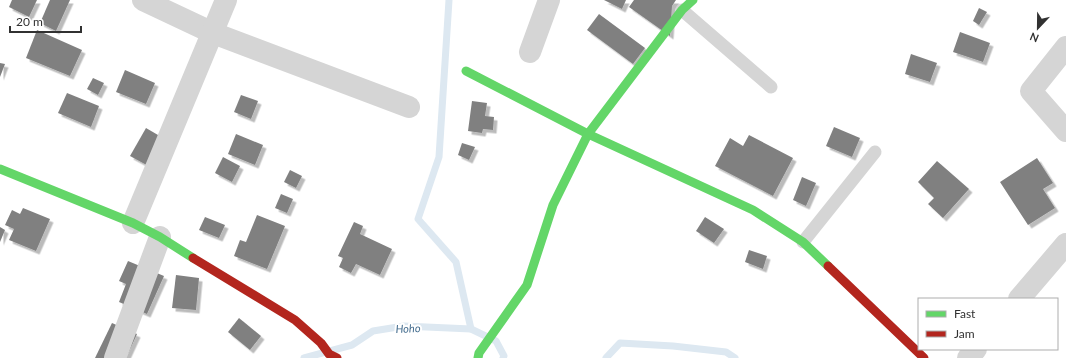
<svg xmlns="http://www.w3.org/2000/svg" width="1066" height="358" font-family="Lato,sans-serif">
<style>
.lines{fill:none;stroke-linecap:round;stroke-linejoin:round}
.stream{stroke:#dde8f1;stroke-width:7}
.building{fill:#808080;filter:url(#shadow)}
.lane{stroke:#d5d5d5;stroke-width:13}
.street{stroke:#d5d5d5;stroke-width:22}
.fast{stroke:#63d668;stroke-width:9}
.jam{stroke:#b3261e;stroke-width:9}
.labels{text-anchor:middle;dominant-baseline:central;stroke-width:4;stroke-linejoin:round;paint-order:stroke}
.water-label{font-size:11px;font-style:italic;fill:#436c8e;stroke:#fff}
</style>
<defs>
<filter id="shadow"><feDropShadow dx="3.5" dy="3.5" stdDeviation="0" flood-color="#0004"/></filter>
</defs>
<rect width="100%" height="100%" fill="#fff"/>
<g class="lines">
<g class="stream">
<path d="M449,0l-10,157 -21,62 38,43 15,67"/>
<path d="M304,358l48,-13 21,-14 31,-5 67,3 25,12 8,15 -1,2"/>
<path d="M606,358l14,-15 53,3 53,6 9,6"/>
</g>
</g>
<g class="building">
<path d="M12,0h25l-8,17 -20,-10z"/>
<path d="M50,0h20l-14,31 -16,-8z"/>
<path d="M604,0h22l-4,9z"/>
<path d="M634,0h42l-4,6 -2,30 -41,-29z"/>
<path d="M979,8l8,4 -8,13 -6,-4z"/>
<path d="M599,14l46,34 -12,16 -46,-34z"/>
<path d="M37,30l45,20 -12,26 -44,-18z"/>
<path d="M960,32l30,11 -7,19 -30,-10z"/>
<path d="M911,54l26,9 -7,19 -25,-8z"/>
<path d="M0,63l5,1 -5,13z"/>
<path d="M125,70l30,13 -9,21 -30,-12z"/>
<path d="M93,78l11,5 -6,12 -11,-6z"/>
<path d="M67,93l32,13 -8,21 -33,-14z"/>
<path d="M241,95l17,6 -7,18 -17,-7z"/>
<path d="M472,101l15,2 -2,13 9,1 -1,13 -10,-1 -1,4 -14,-2z"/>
<path d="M834,127l26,11 -8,19 -26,-11z"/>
<path d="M146,128l24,14 -16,27 -24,-13z"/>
<path d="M236,134l27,11 -8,20 -27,-11z"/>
<path d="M749,135l44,23 -20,38 -58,-30 15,-28 13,8z"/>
<path d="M462,143l13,4 -6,13 -11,-5z"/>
<path d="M223,157l17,9 -8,16 -17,-9z"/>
<path d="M1037,158l16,25 -10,6 12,19 -27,17 -28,-43z"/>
<path d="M937,161l32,28 -26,29 -15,-14 6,-6 -16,-16z"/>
<path d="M290,170l12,6 -6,12 -12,-6z"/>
<path d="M802,177l14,6 -10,23 -13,-6z"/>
<path d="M281,194l12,5 -6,14 -12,-5z"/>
<path d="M23,208l27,11 -14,32 -27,-11 5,-11 -9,-4 7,-15 8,4z"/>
<path d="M257,215l28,11 -18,43 -33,-13 6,-16 6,2z"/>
<path d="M205,217l20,8 -6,13 -20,-8z"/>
<path d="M705,217l19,12 -10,14 -18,-12z"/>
<path d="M354,222l9,4 -3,8 32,15 -12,26 -24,-11 -5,9 -12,-6 4,-9 -5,-2z"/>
<path d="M0,227l5,3 -5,12z"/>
<path d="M749,250l18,6 -4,13 -18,-7z"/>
<path d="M128,261l36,15 -17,38 -28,-12 7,-18 -7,-3z"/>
<path d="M176,275l23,3 -3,32 -24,-2z"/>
<path d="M239,318l22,18 -11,14 -22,-18z"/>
<path d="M112,323l25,11 -11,24h-31z"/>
</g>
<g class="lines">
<g class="lane">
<path d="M682,10l89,77"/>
<path d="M803,242l72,-90"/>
</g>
<g class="street">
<path d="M143,0l70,33 196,74"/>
<path d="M1066,47l-35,44 35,40"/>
<path d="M530,52l19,-52"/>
<path d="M133,223l93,-223"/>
<path d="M1019,299l47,-55"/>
<path d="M115,358l45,-121"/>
<path d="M968,358l8,-9"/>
</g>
<g class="fast">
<path d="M466,71l122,63 165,76 50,32 25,24"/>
<path d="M0,169l133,54 27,14 33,21"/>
<path d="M478,358l1,-5 48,-68 26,-80 35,-71 94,-124 11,-10"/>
</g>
<g class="jam">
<path d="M193,258l102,62 26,23 8,11 8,4"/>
<path d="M828,266l96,92"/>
</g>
</g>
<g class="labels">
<g class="water-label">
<text transform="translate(408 328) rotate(-2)">Hoho</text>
</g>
</g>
<rect x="918" y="298" width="140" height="52" fill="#ffffff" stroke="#adadad"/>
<rect x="926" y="311" width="20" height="6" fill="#63d668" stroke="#adadad"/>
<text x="954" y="318" font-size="12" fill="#313131">Fast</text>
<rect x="926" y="331" width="20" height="6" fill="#b3261e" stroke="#adadad"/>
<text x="954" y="338" font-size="12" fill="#313131">Jam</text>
<g transform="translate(1038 28) rotate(202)" stroke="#ffffff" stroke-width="3" paint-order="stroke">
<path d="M0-3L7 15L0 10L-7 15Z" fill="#313131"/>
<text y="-6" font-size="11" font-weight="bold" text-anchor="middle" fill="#313131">N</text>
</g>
<path d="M10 26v6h71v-6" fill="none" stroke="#313131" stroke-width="2"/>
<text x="16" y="26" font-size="12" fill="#313131" stroke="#ffffff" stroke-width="3" paint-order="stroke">20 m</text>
</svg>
